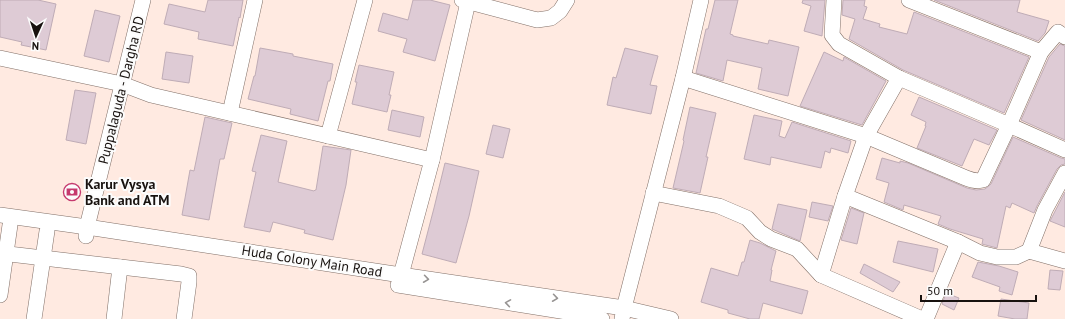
<svg xmlns="http://www.w3.org/2000/svg" width="1065" height="319" font-family="'PT Sans',sans-serif">
<style>
.building{fill:#decbd5;stroke:#bfacb6}
.lines{fill:none;stroke-linecap:round;stroke-linejoin:round}
.street-casing{stroke:#827068;stroke-width:16}
.street{stroke:#fff;stroke-width:15}
.oneway{stroke:#979493}
.labels{text-anchor:middle;dominant-baseline:central;stroke-width:4;stroke-linejoin:round;paint-order:stroke}
.street-label{font-size:14px;fill:#18120f;stroke:#fcfcfc}
.poi-label{font-size:14px;font-weight:bold;fill:#18120f;stroke:#fcfcfc;text-anchor:start}
</style>
<rect width="100%" height="100%" fill="#ffeae1"/>
<g class="building">
<path d="M0,0h38l18,4 -10,46 -25,-5 1,-3 -22,-5z"/>
<path d="M208,0h35l-3,18 -1,-1 -6,29 -35,-7 1,-7 -35,-8 5,-20 36,8z"/>
<path d="M413,0h17l20,5 -15,56 -32,-9 4,-13 -29,-8 5,-18 25,7z"/>
<path d="M715,0h23l-8,34 3,1v1l35,8 1,-4 30,7 -11,49 -30,-7 4,-21 -35,-8 -4,21 -27,-8 10,-44h2z"/>
<path d="M803,0h22l-3,36 -18,-5 7,-25 -9,-3z"/>
<path d="M843,0h22l-1,6 3,1 -4,12 17,5 -1,3 28,7 7,-22 115,45 -25,56 -101,-43 -54,-31 6,-20 -13,-4z"/>
<path d="M934,0h86l-3,12 32,9 -4,12 -7,8z"/>
<path d="M95,10l25,6 -11,46 -25,-6z"/>
<path d="M1060,44l5,2v94l-44,-20 28,-63z"/>
<path d="M260,48l33,6v2l40,8 -3,17h-2l-10,40 -28,-7 1,-5 -43,-10 6,-23h1z"/>
<path d="M625,48l33,8 -8,29 7,1 -6,28 -44,-9 6,-28 3,1z"/>
<path d="M166,52l27,4 -4,27 -27,-4z"/>
<path d="M824,52l19,9 1,-4 42,24 -24,44 -62,-19z"/>
<path d="M359,65l35,7 -5,23h2l-4,17 -35,-8 5,-22h-2z"/>
<path d="M75,90l21,3 -10,51 -20,-4z"/>
<path d="M919,97l78,33 -8,15 -15,-6 -12,27 -45,-18 9,-22h-1l1,-4 -15,-7z"/>
<path d="M690,107l26,6 -10,44h2l-8,36 -27,-5 11,-47 -1,-1z"/>
<path d="M392,110l32,7 -4,20 -32,-7z"/>
<path d="M754,115l28,6 -3,15 6,2 7,-16 59,19 -3,12 -17,-5 -1,5 -5,-2 -4,17 -50,-11 -1,8 -26,-6z"/>
<path d="M205,117l27,6 -8,36h-4l-11,61 -27,-5 8,-45 4,1z"/>
<path d="M493,125l17,4 -7,29 -17,-4z"/>
<path d="M261,135l26,6 -9,41 36,9 1,-1h1l7,-44 28,4 -5,35 -13,55 -29,-7 1,-3 -32,-8 -3,10 -26,-5 12,-55 -4,-1z"/>
<path d="M1013,137l48,21 4,1v5l-4,1 -4,4 -20,37 -3,7 -22,-10 -2,5 -4,-2 -9,42 -15,-4 1,-5 -33,-10 -12,-5 3,-8 -37,-11 -1,5 -19,-8 5,-19 -13,-4 6,-21 18,5v-2l8,2 59,25 9,2 9,-1 6,-5z"/>
<path d="M445,163l34,8 -10,45 -13,47 -34,-9 12,-46z"/>
<path d="M1065,192v35l-15,-6z"/>
<path d="M812,202l21,4 -5,15 -19,-4z"/>
<path d="M778,204l29,6 -7,31 -28,-12z"/>
<path d="M851,208l13,5 -7,31 -16,-4z"/>
<path d="M750,240l10,3 16,8 -5,19h1l-2,11 38,10 -6,23 -39,-11 -4,16h-9l-22,-6v-3l-27,-8 10,-34 27,8 4,-14h2z"/>
<path d="M898,241l40,8 -5,23 -40,-10z"/>
<path d="M978,262l21,4 19,6 -6,23 -13,-4 1,-4 -28,-10z"/>
<path d="M864,264l36,18 -7,10 -33,-19z"/>
<path d="M1050,270l13,1 -3,19 -12,-1z"/>
<path d="M946,293l13,5 -5,12 -12,-6z"/>
<path d="M1001,299l28,4 -2,16h-12l-17,-3z"/>
</g>
<g class="lines">
<g class="street-casing">
<g id="street">
<path d="M462,0l75,20 14,-2 9,-7 7,-11"/>
<path d="M834,0l-2,35 7,9 60,34 110,47 56,25"/>
<path d="M909,0l132,52"/>
<path d="M0,58l122,26 29,11 281,65"/>
<path d="M683,78l183,58 100,42c5,2 11,4 17,2l26,-55 32,-73 17,-20 7,5"/>
<path d="M899,78l-33,58 -21,60 113,46 22,11 17,4h19l13,-6"/>
<path d="M230,113l25,-113"/>
<path d="M328,136l37,-136"/>
<path d="M1065,173l-20,37 -16,41 36,10"/>
<path d="M653,193l66,13 28,12 13,14 11,7 26,10 24,26 101,44"/>
<path d="M0,215l87,12 314,48 223,33 47,11"/>
<path d="M86,236l1,-9 56,-227"/>
<path d="M0,253l181,21 8,2v6l-5,37"/>
<path d="M401,275l31,-115 36,-158"/>
<path d="M821,275l24,-79"/>
<path d="M398,285l181,29 23,5"/>
<path d="M0,295l10,-70"/>
<path d="M34,319l13,-88"/>
<path d="M114,319l6,-52"/>
<path d="M622,319l2,-11 59,-230 18,-78"/>
<path d="M926,319l32,-77"/>
</g>
</g>
<use href="#street" class="street"/>
</g>
<defs><path id="oneway-chevron" d="M-2-3.5L2.5 0L-2 3.5" fill="none" stroke-width="1.6" stroke-linecap="round" stroke-linejoin="round"/></defs>
<g class="oneway">
<use href="#oneway-chevron" transform="translate(426 279) rotate(8)"/>
<use href="#oneway-chevron" transform="translate(555 298) rotate(8)"/>
<use href="#oneway-chevron" transform="translate(508 303) rotate(-171)"/>
</g>
<defs>
<g id="bank-ring" transform="scale(0.9)"><circle r="9.5" fill="#fcfcfc" stroke="#c63a6e" stroke-width="1.5"/><path d="M-6-4H6V4H-6ZM0-2.3a2.3 2.3 0 1 0 0 4.6a2.3 2.3 0 1 0 0-4.6Z" fill="#c63a6e"/></g>
</defs>
<g fill-rule="evenodd">
<use href="#bank-ring" x="72" y="192"/>
</g>
<g class="labels">
<g class="street-label">
<text transform="translate(121 90) rotate(-76)">Puppalaguda - Dargha RD</text>
<text transform="translate(312 261) rotate(9)">Huda Colony Main Road</text>
</g>
<g class="poi-label">
<text x="85" y="184">Karur Vysya<tspan x="85" dy="16">Bank and ATM</tspan></text>
</g>
</g>
<g transform="translate(36 36) rotate(183)" stroke="#fcfcfc" stroke-width="3" paint-order="stroke">
<path d="M0-3L7 15L0 10L-7 15Z" fill="#18120f"/>
<text y="-6" font-size="11" font-weight="bold" text-anchor="middle" fill="#18120f">N</text>
</g>
<path d="M921 295v6h115v-6" fill="none" stroke="#18120f" stroke-width="2"/>
<text x="927" y="295" font-size="12" fill="#18120f" stroke="#fcfcfc" stroke-width="3" paint-order="stroke">50 m</text>
</svg>
